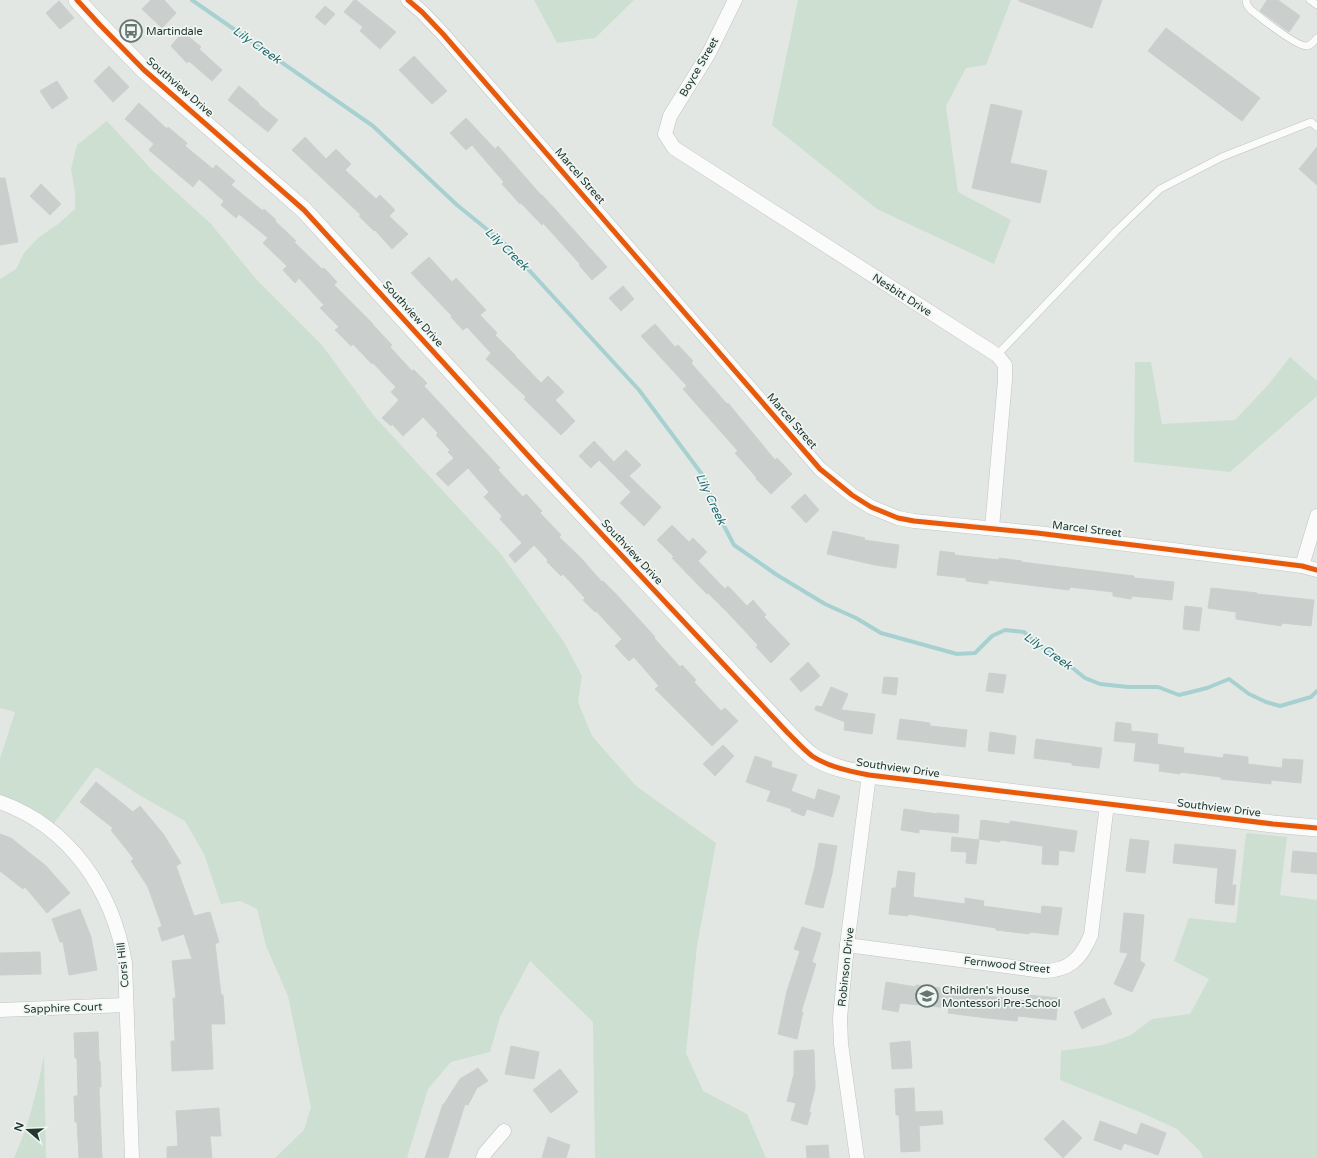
<svg xmlns="http://www.w3.org/2000/svg" width="1317" height="1158" font-family="'Varela Round',sans-serif">
<style>
.green{fill:#cddfd0}
.lines{fill:none;stroke-linecap:round;stroke-linejoin:round}
.stream{stroke:#a7d1d1;stroke-width:4}
.building{fill:#cacecc;stroke:#cbd0cd}
.service-casing{stroke:#bfc4c1;stroke-width:8}
.minor-casing{stroke:#bfc4c1;stroke-width:15}
.tertiary-casing{stroke:#bfc4c1;stroke-width:18}
.service{stroke:#fbfbfb;stroke-width:7}
.minor{stroke:#fbfbfb;stroke-width:14}
.tertiary{stroke:#fbfbfb;stroke-width:17}
.cycleway-casing{stroke:#f0f6f3;stroke-width:8}
.cycleway{stroke:#e8590c;stroke-width:5}
.labels{text-anchor:middle;dominant-baseline:central;stroke-width:3.5;stroke-linejoin:round;paint-order:stroke}
.poi-label{font-size:11px;fill:#233830;stroke:#f0f6f3;text-anchor:start}
.street-label{font-size:11px;fill:#233830;stroke:#f0f6f3}
.water-label{font-size:12px;font-style:italic;fill:#246a6d;stroke:#f0f6f3}
</style>
<rect width="100%" height="100%" fill="#e2e7e4"/>
<g class="green">
<path d="M534,0h100l-39,38 -38,5z"/>
<path d="M798,0h213l-25,65 -20,3 -20,38 12,86 53,28 -17,44 -117,-55 -105,-84z"/>
<path d="M107,121l46,50 58,53 45,55 66,66 52,71 127,138 63,88 18,34 -4,26 14,34 44,50 80,57 -19,103 -11,107 17,38 44,23 19,44h-171l-2,-136 -63,-61 -30,56 -10,35 -39,10 -23,27 -21,69h-132l29,-28 7,-23 -23,-111 -22,-50 -9,-37 -17,-8 -19,3 -17,-50 -19,-33 -46,-26 -43,-28 -47,63 -49,-27v-44l15,-47 -15,-4v-429l16,-10 8,-16 14,-15 20,-14 17,-15v-17l-4,-23 6,-24z"/>
<path d="M1290,357l27,24v15l-87,76 -96,-10 1,-100h16l11,62 73,-4 33,-35z"/>
<path d="M1246,833l41,4 -7,58 37,5v258h-114l-3,-7 -23,-22 -37,-17 -80,-32 1,-29 42,-6 28,-10 21,-16 38,-5 19,-35 -35,-18 15,-43 47,5z"/>
<path d="M44,1056l2,102h-32c15,-33 23,-67 30,-102z"/>
</g>
<g class="lines">
<path class="stream" d="M192,0l181,126 84,79 48,39 134,146 65,87 10,30 20,38 43,30 48,29 31,14 25,15 76,21 18,-1 17,-17 13,-6 19,2 13,12 17,9 31,25 15,6 28,3h30l21,8 28,-7 22,-9 20,15 17,8 14,4 31,-9 6,-6"/>
</g>
<g class="building">
<path d="M151,0h13l12,13 -14,15 -20,-19z"/>
<path d="M354,0h2l40,32 -16,17 -20,-18 3,-4 -19,-15z"/>
<path d="M1019,0h83l-10,28 -73,-27z"/>
<path d="M1267,0h11l22,16 -11,16 -29,-21z"/>
<path d="M59,1l15,17 -14,11 -14,-16z"/>
<path d="M325,6l10,8 -10,11 -10,-8z"/>
<path d="M1166,28l94,70 -18,23 -94,-70z"/>
<path d="M183,32l18,15 -2,2 23,21 -10,11 -23,-20 -2,2 -16,-17z"/>
<path d="M414,56l33,35 -15,13 -33,-34z"/>
<path d="M109,66l20,21 -16,15 -19,-21z"/>
<path d="M57,81l11,17 -16,11 -12,-18z"/>
<path d="M239,86l20,17 -1,1 20,16 -10,12 -40,-32z"/>
<path d="M139,103l28,26 1,-2 19,16 -2,3 28,23 3,-4 19,16 -4,4 32,26 1,-2 12,11 -1,1 21,20 -2,1 28,27 2,-1 13,14 -3,3 39,39v1l19,20 -2,2 22,24 2,-1 13,13 -3,3 76,82 -2,2 25,27 3,-3 16,17 -2,2 21,22 -2,2 21,20 22,25 1,-1 12,12 40,44 -1,1 26,29 2,-2 14,15 -2,2 27,29 4,-3 13,13 -26,25 -57,-57 4,-3 -25,-29 -5,4 -14,-15 7,-7 -26,-28 -1,1 -12,-12 2,-2 -22,-24 -2,2 -14,-14 1,-2 -14,-15 -19,18 -6,-8 13,-12 -22,-24 2,-3 -18,-19 5,-5 -21,-24 -20,18 -12,-12 18,-16 -6,-6 2,-2 -14,-15 2,-2 -15,-16 -20,19 -11,-12 -1,2 -9,-8 17,-18 -8,-8 5,-5 -23,-24 -1,1 -19,-20 -2,2 -16,-16 4,-3 -19,-19 4,-3 -25,-27 -4,5 -12,-13 4,-4 -24,-23 5,-5 -29,-24 -3,4 -15,-13 3,-4 -25,-22 -6,8 -44,-37 5,-6 -29,-25z"/>
<path d="M991,104l31,7 -12,52 37,8 -7,32 -68,-15z"/>
<path d="M466,118l29,31 3,-3 43,49h1l12,13 53,59 -15,13 -13,-15 1,-1 -37,-41 -1,2 -21,-22 -1,1 -18,-20 2,-2 -32,-37 -6,5 -16,-17z"/>
<path d="M305,137l21,22 10,-10 15,15 -6,6 31,29 4,-4 15,15 -6,6 19,18 -16,15 -17,-19 -1,1 -15,-15 2,-1 -69,-65z"/>
<path d="M1317,147v38l-18,-16z"/>
<path d="M0,178h5l13,64 -18,3z"/>
<path d="M41,184l20,20 -11,11 -20,-19z"/>
<path d="M429,257l23,25 4,-4 30,32 -6,5 17,18 -2,2 21,21h-1l26,27 7,-7 16,16 -9,8 20,21 -14,14 -37,-36 2,-2 -40,-38 5,-6 -24,-26 -4,3 -12,-13 1,-1 -41,-43z"/>
<path d="M623,286l11,13 -13,12 -12,-13z"/>
<path d="M655,324l20,23 3,-2 15,16 -2,2 36,41 1,-1 47,57 2,-2 15,16 -21,20 -15,-15 1,-1 -22,-25 3,-2 -55,-62 4,-3 -46,-50z"/>
<path d="M594,441l20,21 12,-12 15,15 -12,11 32,31 -17,19 -24,-23 11,-11 -32,-32 -8,8 -12,-12z"/>
<path d="M805,494l14,16 -13,13 -15,-16z"/>
<path d="M672,525l17,17 4,-4 14,14 -9,9 27,28 3,-3 19,20 6,-6 13,15 -2,2 26,27 -19,19 -15,-16 2,-2 -29,-31 -21,-21 -1,1 -35,-36 2,-1 -17,-17z"/>
<path d="M833,531l32,7 -1,2 35,5 -3,23 -21,-3 -48,-11z"/>
<path d="M940,551l15,2 -1,2 45,5v-2l23,3 -1,1 113,14v2l40,4 -2,18 -40,-4 -1,3 -18,-3v-4l-43,-5 -1,3 -81,-10v4l-22,-3v-3l-29,-3z"/>
<path d="M1211,588l46,5v1l57,6 -3,26 -29,-3 -1,3 -45,-7v-7l-28,-4z"/>
<path d="M1185,606l17,2 -3,23 -16,-2z"/>
<path d="M808,662l12,14 -19,16 -11,-13z"/>
<path d="M989,673l17,2 -3,18 -17,-2z"/>
<path d="M884,677l14,1 -2,17 -14,-2z"/>
<path d="M831,687l17,7 -7,16 34,4 -3,20 -28,-4 1,-8 -30,-12 1,-4 6,1z"/>
<path d="M900,719l30,4v3l37,4 -2,17 -68,-8z"/>
<path d="M1116,722l15,2v7l27,3 -1,10 27,4 -1,5 40,5 1,-4 24,3v7l34,4 1,-9 20,1 -2,23 -30,-3v4l-50,-5v-2l-41,-5v2l-21,-3 1,-7 -26,-3 2,-18 -22,-2z"/>
<path d="M990,732l26,4 -2,18 -26,-3z"/>
<path d="M1036,739l66,9 -3,20 -27,-3v-2l-38,-5z"/>
<path d="M723,745l11,11 -19,20 -12,-12z"/>
<path d="M755,756l17,6 -1,5 26,8 -6,16 24,9 3,-11 22,7 -7,21 -26,-8 -3,7 -13,-5 1,-2 -25,-8 4,-10 -25,-9z"/>
<path d="M96,782l37,30 7,-6 24,29 17,28 -5,3 18,50 16,-4 9,30 -4,2 6,51h2l2,29h-14l2,45 -41,2 -1,-30h4l-2,-43h3l-4,-37 20,-2 -8,-25 -22,7 -4,-13 4,-2 -14,-39 -17,-26 3,-2 -23,-29 2,-2 -33,-26z"/>
<path d="M904,809l33,5v-1l22,2 -1,18 -39,-4v4l-18,-3z"/>
<path d="M981,820l29,4v-3l67,10 -3,21 -15,-2 -1,15 -16,-1 1,-18 -43,-6v2l-21,-3z"/>
<path d="M0,834l11,4 35,28 24,27 -23,20 -22,-26 -2,2 -23,-18z"/>
<path d="M952,837l27,3 -3,24 -10,-1 1,-11 -16,-1z"/>
<path d="M1130,839l19,2 -4,32 -19,-2z"/>
<path d="M819,843l18,3 -5,28 -9,34 -18,-4 10,-37z"/>
<path d="M1175,844l61,6 -4,35h4l-2,20 -19,-2 3,-35 -45,-5z"/>
<path d="M1293,851l24,2v21l-26,-2z"/>
<path d="M898,871l17,2 -2,24 52,7v-6l19,3 -1,5 58,8 1,-8 20,2 -4,27 -28,-3 -1,2 -33,-4v-2l-88,-14v2l-19,-2 3,-26h4z"/>
<path d="M80,909l11,28 6,33 -28,5 -6,-33h-3l-8,-23z"/>
<path d="M1124,913l20,2 -4,46 5,3 -13,28 -18,-8 14,-31 -8,-1z"/>
<path d="M802,927l19,6 -9,29 4,2 -15,48h2l-6,27 -19,-5 9,-43 13,-40 -6,-2z"/>
<path d="M40,952l1,22 -41,1v-22z"/>
<path d="M886,982l30,5v-2l24,3v2l87,11 1,-6 30,3 -2,22 -38,-4 -1,5 -30,-3 -39,-5 1,-5 -49,-5 -2,9 -16,-3z"/>
<path d="M1104,998l8,16 -30,15 -8,-17z"/>
<path d="M98,1032l1,29h1l1,26h-2l3,71h-23l-2,-36h-2l-1,-26h4l-1,-38h-2l-1,-25z"/>
<path d="M910,1041l2,27 -20,1 -2,-26z"/>
<path d="M511,1046l28,6 -5,27 -29,-5z"/>
<path d="M814,1050l1,38 -6,24h2l-4,13 -16,-5 5,-17 -9,-2 7,-27v-23z"/>
<path d="M478,1068l10,13 -11,7 -9,17 -3,-1 -17,54h-23l18,-54h1l16,-25z"/>
<path d="M560,1069l18,23 -27,21 -18,-23z"/>
<path d="M914,1088l1,24 27,-1 1,13 -24,2 1,25 -19,1 -2,-37h-3l-1,-26z"/>
<path d="M219,1108l2,28h-11l2,22h-45v-11l11,-1 -2,-35z"/>
<path d="M1063,1120l19,18 -19,20 -19,-19z"/>
<path d="M1100,1121l37,14 4,-12 25,10 -8,22 -34,-12 -3,7 -27,-10z"/>
<path d="M548,1137l22,8 -4,13h-24z"/>
<path d="M828,1145l1,13h-22l-1,-12z"/>
</g>
<g class="lines">
<g class="service-casing">
<g id="service">
<path d="M1246,0l1,5 4,5c10,8 46,37 56,36 5,-1 7,-5 10,-8"/>
<path d="M1310,0l7,5"/>
<path d="M997,355l118,-123 45,-43 62,-32 89,-35 6,5"/>
</g>
</g>
<g class="minor-casing">
<g id="minor">
<path d="M408,0l14,12 21,22 377,435 32,26 19,12 27,11 16,3 123,12 265,33 15,4"/>
<path d="M735,0l-26,53 -39,63 -5,18 9,14 323,207 8,10v15l-13,148"/>
<path d="M1302,566l15,-50"/>
<path d="M0,802c70,25 113,89 125,161l7,195"/>
<path d="M847,945l196,26c26,0 38,-12 48,-36l16,-131"/>
<path d="M0,1010l126,-5"/>
<path d="M483,1158l2,-5 19,-22"/>
<path d="M857,1158l-16,-114 -1,-26 7,-73 22,-170"/>
</g>
</g>
<g class="tertiary-casing">
<path id="tertiary" d="M77,0l23,25 44,45 160,140 230,252 253,270c8,8 16,17 25,24 17,11 37,15 57,19l404,49 44,4"/>
</g>
<use href="#service" class="service"/>
<use href="#minor" class="minor"/>
<use href="#tertiary" class="tertiary"/>
<g class="cycleway-casing">
<g id="cycleway">
<path d="M77,0l23,25 44,45 160,140 230,252 253,270c8,8 16,17 25,24 17,11 37,15 57,19l404,49 44,4"/>
<path d="M408,0l14,12 21,22 377,435 32,26 19,12 27,11 16,3 123,12 265,33 15,4"/>
</g>
</g>
<use href="#cycleway" class="cycleway"/>
</g>
<defs>
<g id="bus-ring" transform="scale(1.15)"><circle r="9.5" fill="#f0f6f3" stroke="#66756f" stroke-width="1.5"/><path d="M-5-6H5V4H4V6H2V4H-2V6H-4V4H-5ZM-3.5-4V0h7V-4ZM-3.5 1.2v1.5H-2V1.2ZM2 1.2v1.5H3.5V1.2Z" fill="#66756f"/></g>
<g id="school-ring" transform="scale(1.15)"><circle r="9.5" fill="#f0f6f3" stroke="#66756f" stroke-width="1.5"/><path d="M0-5L7-2L0 1L-7-2ZM-4 1L0 2.5L4 1V4Q0 6-4 4Z" fill="#66756f"/></g>
</defs>
<g fill-rule="evenodd">
<use href="#bus-ring" x="131" y="31"/>
<use href="#school-ring" x="927" y="996"/>
</g>
<g class="labels">
<g class="poi-label">
<text x="146" y="31">Martindale</text>
<text x="942" y="990">Children's House<tspan x="942" dy="13">Montessori Pre-School</tspan></text>
</g>
<g class="street-label">
<text transform="translate(699 67) rotate(-60)">Boyce Street</text>
<text transform="translate(180 87) rotate(41)">Southview Drive</text>
<text transform="translate(580 176) rotate(49)">Marcel Street</text>
<text transform="translate(902 295) rotate(33)">Nesbitt Drive</text>
<text transform="translate(413 314) rotate(48)">Southview Drive</text>
<text transform="translate(792 421) rotate(49)">Marcel Street</text>
<text transform="translate(1087 529) rotate(7)">Marcel Street</text>
<text transform="translate(632 552) rotate(47)">Southview Drive</text>
<text transform="translate(898 768) rotate(8)">Southview Drive</text>
<text transform="translate(1219 808) rotate(7)">Southview Drive</text>
<text transform="translate(123 965) rotate(-96)">Corsi Hill</text>
<text transform="translate(1007 965) rotate(6)">Fernwood Street</text>
<text transform="translate(846 967) rotate(-84)">Robinson Drive</text>
<text transform="translate(63 1008) rotate(-2)">Sapphire Court</text>
</g>
<g class="water-label">
<text transform="translate(257 45) rotate(35)">Lily Creek</text>
<text transform="translate(507 249) rotate(44)">Lily Creek</text>
<text transform="translate(711 499) rotate(65)">Lily Creek</text>
<text transform="translate(1048 651) rotate(35)">Lily Creek</text>
</g>
</g>
<g transform="translate(28 1130) rotate(289)" stroke="#f0f6f3" stroke-width="3" paint-order="stroke">
<path d="M0-3L7 15L0 10L-7 15Z" fill="#233830"/>
<text y="-6" font-size="11" font-weight="bold" text-anchor="middle" fill="#233830">N</text>
</g>
</svg>
